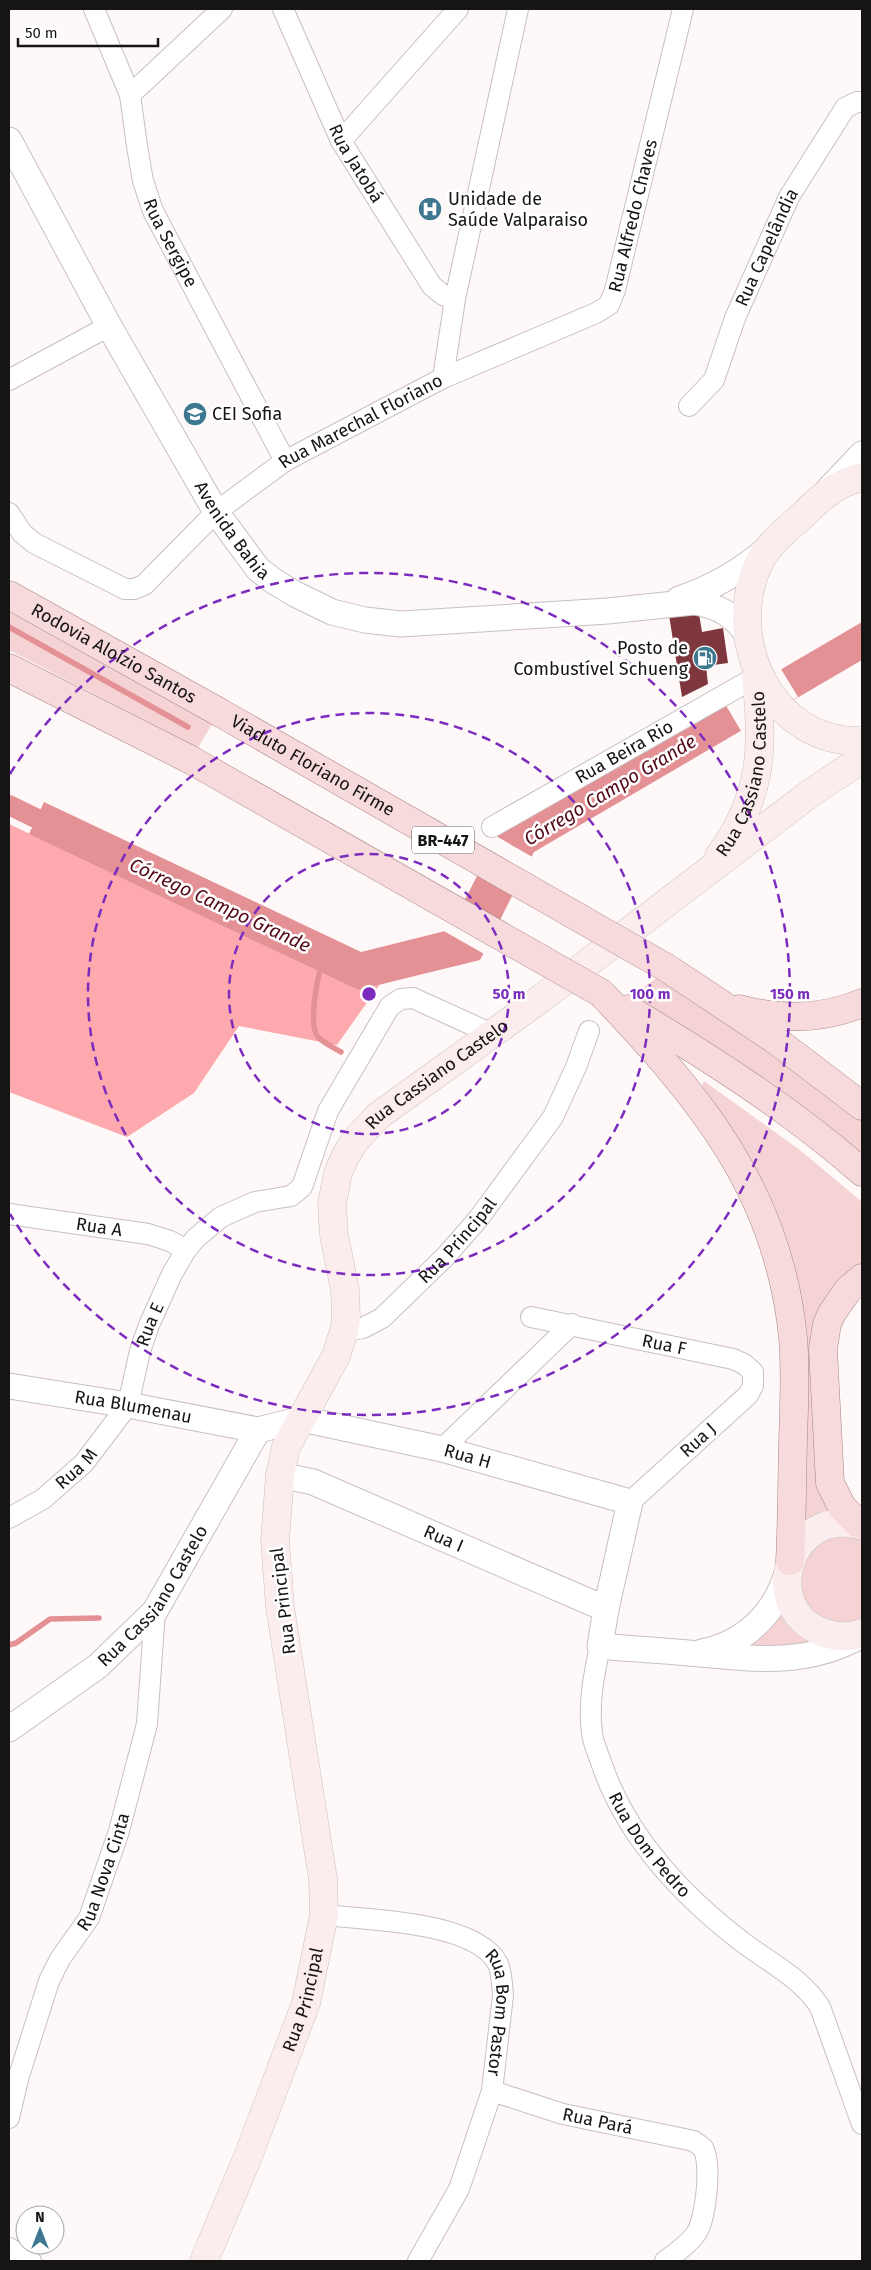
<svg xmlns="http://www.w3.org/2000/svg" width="871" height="2270" font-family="'Fira Sans',sans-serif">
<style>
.green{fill:#f5d3d4}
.forest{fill:#fea9ad}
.water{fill:#e49195}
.pier{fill:#fff8f8}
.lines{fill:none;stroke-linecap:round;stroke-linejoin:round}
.stream{stroke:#e49195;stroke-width:5.5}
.canal{stroke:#e49195;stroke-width:20}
.building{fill:#7f373e}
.minor-casing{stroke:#c8c0c0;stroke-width:22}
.tertiary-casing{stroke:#c8c0c0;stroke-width:27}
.secondary-casing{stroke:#c8c0c0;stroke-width:29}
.primary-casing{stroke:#a58586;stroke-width:29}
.minor{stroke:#fff;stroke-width:20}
.tertiary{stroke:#fff;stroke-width:25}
.secondary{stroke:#fbeded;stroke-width:28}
.primary{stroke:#f7dadb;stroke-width:28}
.primary-bridge-casing{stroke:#a58586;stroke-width:29;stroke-linecap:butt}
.primary-bridge{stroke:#f7dadb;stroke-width:28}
.ring{fill:none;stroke:#7b2cbf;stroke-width:2.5;stroke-dasharray:9 6}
.labels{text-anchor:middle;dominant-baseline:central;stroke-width:5;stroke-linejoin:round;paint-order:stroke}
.shield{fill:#fff;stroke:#5d5a5a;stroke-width:1}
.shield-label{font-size:16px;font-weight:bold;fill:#171414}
.street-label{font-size:18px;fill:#171414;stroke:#fff}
.poi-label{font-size:18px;fill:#171414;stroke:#fff;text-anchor:start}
.water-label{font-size:19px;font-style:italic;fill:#530918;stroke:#fff}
.centre{fill:#7b2cbf;stroke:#fff;stroke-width:2.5}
.ring-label{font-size:15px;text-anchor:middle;font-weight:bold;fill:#7b2cbf;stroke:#fff;stroke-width:5;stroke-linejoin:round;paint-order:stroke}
</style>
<rect width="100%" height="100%" fill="#fff8f8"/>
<g class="green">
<path d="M9,612l203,112 -14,24 -189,-98z"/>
<path d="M656,978l38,21 168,118v40l-184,-131 -46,-30z"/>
<path d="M704,1081l96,69 62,52v63l-28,24 -5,224 -26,12 -1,-190 -103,-244z"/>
<path d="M862,1535v89l-15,4 -39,-15 -12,-39 21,-35z"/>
<path d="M780,1607l31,32 -1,9 -62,6 -3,-14z"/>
</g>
<path class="forest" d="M9,824l349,166 22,-6 -43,61 -98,-19 -45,67 -67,44 -118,-45z"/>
<path class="water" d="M862,622v38l-328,192 -54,108 -122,30 -329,-156 15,-32 317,150 88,-22 50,-96z"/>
<g class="pier">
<path d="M781,669l17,28 -57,34 -17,-29z"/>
<path d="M496,836l38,22 -19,39 -39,-22z"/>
<path d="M463,899l39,23 -16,33 -44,-25 6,-2z"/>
</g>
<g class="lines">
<g class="stream">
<path d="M9,627l179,100"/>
<path d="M322,964c-5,15 -14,62 -4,73 6,6 16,11 23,15"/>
<path d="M9,1645l7,-2 34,-24 49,-1"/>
</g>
<path class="canal" d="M9,805l51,25"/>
</g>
<path class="building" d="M699,614l3,18 21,-4 5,35 -22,3 2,18 -26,13 -13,-82z"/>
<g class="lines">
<g class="minor-casing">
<g id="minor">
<path id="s1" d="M94,9l36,86 7,51 6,35 10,30 132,250"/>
<path id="s2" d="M283,9l58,132 91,145 11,9 12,4"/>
<path d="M130,95l92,-86"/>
<path d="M341,141l117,-132"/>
<path id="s3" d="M443,378l153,-65 13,-8 6,-15 68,-281"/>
<path d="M9,380l100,-54"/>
<path id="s4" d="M689,406l25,-26 21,-62 54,-121 56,-89 12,-6h5"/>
<path id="s5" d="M9,513l13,20 12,10 91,46h9l10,-4 72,-73 69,-51 158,-83 12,-79 63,-290"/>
<path id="s6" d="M492,827l264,-150"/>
<path id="s7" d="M9,1214l139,20 22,7 16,9"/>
<path id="s8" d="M531,1317l202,42 11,5 9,8v14l-5,9 -118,107"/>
<path id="s9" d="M344,1331l19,-3 19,-10 63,-61 34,-39 74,-101 23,-50 13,-36"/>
<path d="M442,1449l130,-125"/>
<path id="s10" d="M9,1518l34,-19 41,-36 44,-58 12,-54 9,-26 23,-51 14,-24 10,-12 25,-21 34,-15 36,-6 11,-9 26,-76 62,-105 11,-7 12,-1 79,36"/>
<path id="s11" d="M600,1646c-6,29 -12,57 -8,87 1,10 6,20 9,29 25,75 82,135 144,182 27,20 56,34 75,63l42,117"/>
<path id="s12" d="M324,1915c44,5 152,6 174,49 4,10 4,21 5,31l-11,96 -33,98 -41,72"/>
<path id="s13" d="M492,2091l71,23 131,27c2,2 7,5 9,7 9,15 3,74 -8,87 -8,10 -20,19 -30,26"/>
<path id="s14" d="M9,2118l9,-39 31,-98 11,-22 29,-41 30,-87 28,-107 8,-113"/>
<path d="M9,2248l22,13"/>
</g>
</g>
<g class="tertiary-casing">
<g id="tertiary">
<path id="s15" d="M9,140l100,186 107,186 42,57 17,13 20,12 37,18 33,8 36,4 207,-13 86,-9c25,4 42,14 55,35"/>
<path d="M828,490l34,-36"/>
<path d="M679,599c33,-11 61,-27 87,-49"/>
<path id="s16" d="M9,1386l119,19 130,25 44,-11 140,30 188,53 -24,107 -6,37c29,3 59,4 88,7 62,5 117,15 174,-18"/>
<path id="s17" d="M280,1475l33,7 293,127"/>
<path d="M702,1652c43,-9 73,-38 85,-79"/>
<path id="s18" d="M9,1729l89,-63 57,-55 103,-181"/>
</g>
</g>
<g class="secondary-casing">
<g id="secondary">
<path d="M862,477c-25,6 -41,20 -59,38 -17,15 -36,30 -45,50 -34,76 14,179 104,176"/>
<path id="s19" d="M719,856c44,-59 45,-110 37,-180"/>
<path d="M862,1526c-73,-23 -107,87 -34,108 11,3 23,3 34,-1"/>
<path id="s20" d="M204,2261l45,-107 57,-151 18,-88 -1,-36 -43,-272 -5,-66 5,-66 6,-28 50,-91 8,-25 2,-13 -1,-28 -11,-55 -2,-31 6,-31 7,-16 9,-15 24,-26 161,-116 273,-208 50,-33"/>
</g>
</g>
<g class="primary-casing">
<g id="primary">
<path id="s21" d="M9,595l210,117"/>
<path d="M9,668l182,92"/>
<path d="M667,968l107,71 88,67"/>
<path d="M601,993c98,103 178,198 192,345 3,34 1,68 0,102 -1,40 -1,81 -3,121"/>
<path d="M628,1009c82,49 162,100 234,163"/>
<path d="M739,1009c42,11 83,11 123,-6"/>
<path d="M860,1525l-18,-18 -12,-24 -7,-134 4,-25 5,-11 16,-23 14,-12"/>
</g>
</g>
<use href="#minor" class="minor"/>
<use href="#tertiary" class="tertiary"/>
<use href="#secondary" class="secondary"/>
<use href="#primary" class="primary"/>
<g class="primary-bridge-casing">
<g id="primary-bridge">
<path id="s22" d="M219,712l448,256"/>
<path d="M191,760l410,233"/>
</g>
</g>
<use href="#primary-bridge" class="primary-bridge"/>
</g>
<g class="ring">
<circle cx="369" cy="994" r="140"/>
<circle cx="369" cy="994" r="281"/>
<path d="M10 774A421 421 0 1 1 10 1214"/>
</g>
<defs>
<g id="hospital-disc" transform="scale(1.25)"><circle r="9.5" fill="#3d7890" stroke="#fff"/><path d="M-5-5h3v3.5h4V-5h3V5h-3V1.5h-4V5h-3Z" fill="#fff"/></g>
<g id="school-disc" transform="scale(1.25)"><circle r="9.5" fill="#3d7890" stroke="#fff"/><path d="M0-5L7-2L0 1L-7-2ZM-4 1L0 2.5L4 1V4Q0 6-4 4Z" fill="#fff"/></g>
<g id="fuel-disc" transform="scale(1.25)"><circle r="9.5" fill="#3d7890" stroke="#fff"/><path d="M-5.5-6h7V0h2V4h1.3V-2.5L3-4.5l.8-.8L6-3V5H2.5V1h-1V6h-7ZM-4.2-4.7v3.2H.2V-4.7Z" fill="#fff"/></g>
</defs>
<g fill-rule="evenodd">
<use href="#hospital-disc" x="430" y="209"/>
<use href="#school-disc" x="195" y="414"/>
<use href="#fuel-disc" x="705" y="658"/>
</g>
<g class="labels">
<rect class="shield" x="412" y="826.5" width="62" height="27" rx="4"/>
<g class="shield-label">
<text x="443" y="840">BR-447</text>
</g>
<g class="street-label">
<text stroke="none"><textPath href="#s2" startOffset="171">Rua Jatobá</textPath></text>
<text stroke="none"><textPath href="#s3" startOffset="274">Rua Alfredo Chaves</textPath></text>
<text stroke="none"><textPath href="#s1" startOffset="248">Rua Sergipe</textPath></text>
<text stroke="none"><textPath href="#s4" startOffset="179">Rua Capelândia</textPath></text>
<text stroke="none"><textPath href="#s5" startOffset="435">Rua Marechal Floriano</textPath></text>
<text stroke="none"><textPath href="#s15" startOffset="450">Avenida Bahia</textPath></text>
<text stroke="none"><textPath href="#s21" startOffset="120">Rodovia Aloízio Santos</textPath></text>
<text stroke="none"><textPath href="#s6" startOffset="152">Rua Beira Rio</textPath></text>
<text stroke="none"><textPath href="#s22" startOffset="108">Viaduto Floriano Firme</textPath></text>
<text stroke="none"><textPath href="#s19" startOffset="88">Rua Cassiano Castelo</textPath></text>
<text stroke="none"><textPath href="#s20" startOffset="1272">Rua Cassiano Castelo</textPath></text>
<text stroke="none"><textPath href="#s7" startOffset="91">Rua A</textPath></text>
<text stroke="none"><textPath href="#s9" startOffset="149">Rua Principal</textPath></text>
<text stroke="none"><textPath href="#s10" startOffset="250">Rua E</textPath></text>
<text stroke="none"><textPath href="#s8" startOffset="136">Rua F</textPath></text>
<text stroke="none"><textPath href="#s16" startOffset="126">Rua Blumenau</textPath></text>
<text transform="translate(698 1440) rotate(-42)">Rua J</text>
<text stroke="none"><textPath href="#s16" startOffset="468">Rua H</textPath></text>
<text stroke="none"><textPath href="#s10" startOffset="84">Rua M</textPath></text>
<text stroke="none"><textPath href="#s17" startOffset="176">Rua I</textPath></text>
<text stroke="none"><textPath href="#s18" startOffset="199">Rua Cassiano Castelo</textPath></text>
<text transform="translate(283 1601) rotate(-97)">Rua Principal</text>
<text stroke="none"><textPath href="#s11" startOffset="215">Rua Dom Pedro</textPath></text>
<text stroke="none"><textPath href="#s14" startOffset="266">Rua Nova Cinta</textPath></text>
<text stroke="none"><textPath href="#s20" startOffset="280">Rua Principal</textPath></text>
<text stroke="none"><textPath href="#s12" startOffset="235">Rua Bom Pastor</textPath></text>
<text stroke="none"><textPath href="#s13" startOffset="110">Rua Pará</textPath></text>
</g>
<g class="poi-label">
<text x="448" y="199">Unidade de<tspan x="448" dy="21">Saúde Valparaiso</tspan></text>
<text x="212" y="414">CEI Sofia</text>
<text x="688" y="648" text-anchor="end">Posto de<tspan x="688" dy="21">Combustível Schueng</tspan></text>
</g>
<g class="water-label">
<text transform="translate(610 790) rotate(-31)">Córrego Campo Grande</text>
<text transform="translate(220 905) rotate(25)">Córrego Campo Grande</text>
</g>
</g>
<circle cx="369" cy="994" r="8" class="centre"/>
<g class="ring-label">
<text x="509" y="999">50 m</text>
<text x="650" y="999">100 m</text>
<text x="790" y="999">150 m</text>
</g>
<rect width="871" height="2270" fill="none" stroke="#171414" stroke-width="20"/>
<g transform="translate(40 2230)"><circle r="24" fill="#ffffff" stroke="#a2a1a1"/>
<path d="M0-4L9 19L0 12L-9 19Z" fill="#3d7890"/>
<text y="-8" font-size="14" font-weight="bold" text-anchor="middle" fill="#171414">N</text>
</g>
<path d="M18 38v8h140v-8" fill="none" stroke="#171414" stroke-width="2.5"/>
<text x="25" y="38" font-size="15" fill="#171414" stroke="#ffffff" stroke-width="4" paint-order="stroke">50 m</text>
</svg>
